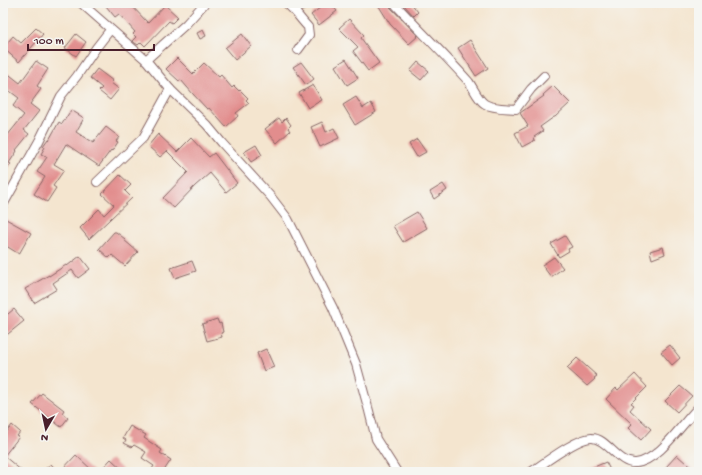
<svg xmlns="http://www.w3.org/2000/svg" width="702" height="475" font-family="'Gochi Hand',sans-serif">
<style>
.building{fill:#e28d8d}
.lines{fill:none;stroke-linecap:round;stroke-linejoin:round}
.street-casing{stroke:#866464;stroke-width:10}
.street{stroke:#fff;stroke-width:8}
</style>
<rect width="100%" height="100%" fill="#f6f6f2"/>
<filter id="ink" filterUnits="userSpaceOnUse"><feTurbulence type="fractalNoise" baseFrequency=".025" numOctaves="2"/><feDisplacementMap in="SourceGraphic" scale="8" xChannelSelector="R" yChannelSelector="G"/><feConvolveMatrix kernelMatrix="1 2 1 2 8 2 1 2 1" color-interpolation-filters="sRGB"/></filter>
<filter id="wash" filterUnits="userSpaceOnUse"><feTurbulence type="fractalNoise" baseFrequency=".012" numOctaves="4" result="noise"/><feDisplacementMap in="SourceGraphic" scale="16" xChannelSelector="R" yChannelSelector="G"/><feGaussianBlur stdDeviation="0.9" result="paint"/><feColorMatrix in="noise" values="0 0 0 0 0 0 0 0 0 0 0 0 0 0 0 0 0 1.4 0 .05"/><feComposite in="paint" operator="in"/></filter>
<g filter="url(#wash)">
<rect width="100%" height="100%" fill="#f4e5cf"/>
<g id="blocks">
<g class="building">
<path d="M110,3h19l19,20 17,-18 13,12 -6,6 -3,-2 -24,25 -4,-4 -3,3 -6,-4 4,-4 -3,-3 2,-2 -16,-18 -4,3 -9,-11z"/>
<path d="M326,3h4l7,8 -18,14 -8,-10z"/>
<path d="M377,3h12l1,4 28,29 -9,8 -19,-20z"/>
<path d="M402,3h9l7,9 -4,4z"/>
<path d="M349,19l15,16 -3,3 18,25 -11,8 -15,-20 5,-4 -19,-19z"/>
<path d="M36,28l7,6 -24,28 -16,-14 10,-12 8,7z"/>
<path d="M203,30l3,6 -6,3 -3,-6z"/>
<path d="M76,34l10,8 -10,14 -11,-8z"/>
<path d="M242,34l9,12 -16,14 -10,-12z"/>
<path d="M470,40l18,28 -12,8 -18,-28z"/>
<path d="M177,58l16,16 11,-11 15,14 2,-2 11,13 2,-2 5,5 1,-1 8,8 -2,2 3,3 -13,10 2,3 -12,11 -17,-19 -2,1 -14,-15 -12,-14 -2,1 -13,-12z"/>
<path d="M346,59l12,19 -11,7 -12,-19z"/>
<path d="M36,61l12,8 -11,17 4,3 -11,15 9,7 -15,19 5,4 -13,16 1,1 -8,12 2,1 -8,11v-34l21,-26 -11,-9 6,-8 -16,-12v-9l3,-5 14,11z"/>
<path d="M301,62l13,17 -8,6 -13,-18z"/>
<path d="M418,62l11,9 -8,9 -11,-9z"/>
<path d="M97,69l16,12 -2,2 8,6 -9,11 -11,-9 3,-3 -12,-10z"/>
<path d="M313,85l9,15 -14,8 -9,-15z"/>
<path d="M553,86l17,17 -15,14h-1l-14,10 3,4 -9,6 1,3 -13,7 -7,-14 13,-7 -8,-13 24,-17 -1,-1z"/>
<path d="M356,97l7,11 8,-5 5,9 -21,13 -12,-20z"/>
<path d="M71,110l13,8 -8,14 17,11 13,-16 13,10 -3,4 2,1 -6,9 -1,-1 -12,16 -33,-22 -12,20 10,6 -11,16 3,2 -9,14 -13,-8 11,-17 -8,-5 10,-15 -6,-3 4,-7 -2,-1 5,-7 1,1 10,-18 3,2z"/>
<path d="M279,118l3,4 4,-4 5,7 -3,3 2,3 -13,12 -12,-14z"/>
<path d="M322,122l4,10 8,-4 5,10 -19,9 -9,-20z"/>
<path d="M158,134l19,18 14,-14 18,19 5,-4 23,30 -11,9 -16,-19 -15,13 -21,22 -11,-10 25,-26 -21,-21 -7,6 -12,-11z"/>
<path d="M417,139l9,13 -9,5 -8,-13z"/>
<path d="M256,145l6,10 -11,7 -7,-10z"/>
<path d="M120,175l11,10 -6,6 7,7 -43,41 -9,-11 19,-19 5,6 10,-10 -12,-11z"/>
<path d="M443,184l4,6 -13,9 -4,-7z"/>
<path d="M417,212l10,16 -24,14 -10,-16z"/>
<path d="M6,219l25,14 -12,21 -16,-10v-20z"/>
<path d="M114,232h2l9,7 -1,1 14,12 -13,14 -13,-11 -3,3 -10,-9z"/>
<path d="M565,236l7,11 -4,2 1,2 -10,6 -8,-13z"/>
<path d="M663,247l2,7 -13,5 -2,-8z"/>
<path d="M80,256l10,13 -12,9 -6,-8 -19,13 4,6 -23,14 -9,-14 24,-14v1l17,-11 1,1z"/>
<path d="M554,257l9,11 -12,9 -9,-12z"/>
<path d="M192,261l4,10 -21,7 -4,-10z"/>
<path d="M14,309l10,12 -21,17v-20z"/>
<path d="M217,319l2,5 2,-1 2,9 -2,1 1,4 -15,4 -5,-17z"/>
<path d="M670,345l10,13 -8,7 -11,-13z"/>
<path d="M266,349l8,18 -10,4 -7,-18z"/>
<path d="M577,358l20,18 -3,2 1,1 -8,7 -20,-18z"/>
<path d="M635,374l12,13 -16,16 3,2 -4,5 21,19 -10,11 -13,-12 4,-4 -26,-25 10,-11 2,2z"/>
<path d="M680,386l12,10 -15,16 -12,-11z"/>
<path d="M42,393l22,17 -2,3 6,5 -7,9 -29,-23z"/>
<path d="M12,425l8,7 -3,4 2,1 -15,19 19,16h-20v-35z"/>
<path d="M130,426l16,9 -2,3 18,12 -2,3 11,7 -8,12h-7l-4,-3 2,-3 -12,-8 4,-6 -12,-7 -2,2 -8,-4 2,-3 -3,-2z"/>
<path d="M76,455l18,17h-34z"/>
<path d="M677,455l19,17h-24l-6,-5z"/>
<path d="M111,459l14,13h-26z"/>
<path d="M606,462l5,10h-29z"/>
<path d="M51,464l7,8h-17z"/>
</g>
</g>
</g>
<g filter="url(#ink)">
<use href="#blocks" fill-opacity="0" stroke="#866464" stroke-width="1"/>
<g class="lines">
<g class="street-casing">
<g id="street">
<path d="M81,3l65,57 24,29 37,36 15,18 49,54 17,22 45,89 23,56 13,47 7,28 21,33"/>
<path d="M286,3c9,7 14,16 22,24l1,8 -11,15"/>
<path d="M394,3c25,27 51,52 75,79 5,7 9,18 16,22 9,5 22,4 31,5l15,-20 13,-13"/>
<path d="M294,9l15,-6"/>
<path d="M146,60l40,-36 19,-21"/>
<path d="M97,182l46,-44 27,-49"/>
<path d="M3,205l36,-64 22,-45 16,-20 19,-28 14,-18"/>
<path d="M531,472c12,-8 47,-35 61,-34 15,0 27,27 44,25 24,-3 46,-40 63,-56"/>
</g>
</g>
<use href="#street" class="street"/>
</g>
</g>
<rect width="702" height="475" fill="none" stroke="#f6f6f2" stroke-width="16"/>
<g transform="translate(46 429) rotate(189)" stroke="#f6f6f2" stroke-width="3" paint-order="stroke">
<path d="M0-3L7 15L0 10L-7 15Z" fill="#4a1f2b"/>
<text y="-6" font-size="11" font-weight="bold" text-anchor="middle" fill="#4a1f2b">N</text>
</g>
<path d="M28 44v6h126v-6" fill="none" stroke="#4a1f2b" stroke-width="2"/>
<text x="34" y="44" font-size="12" fill="#4a1f2b" stroke="#f6f6f2" stroke-width="3" paint-order="stroke">100 m</text>
</svg>
